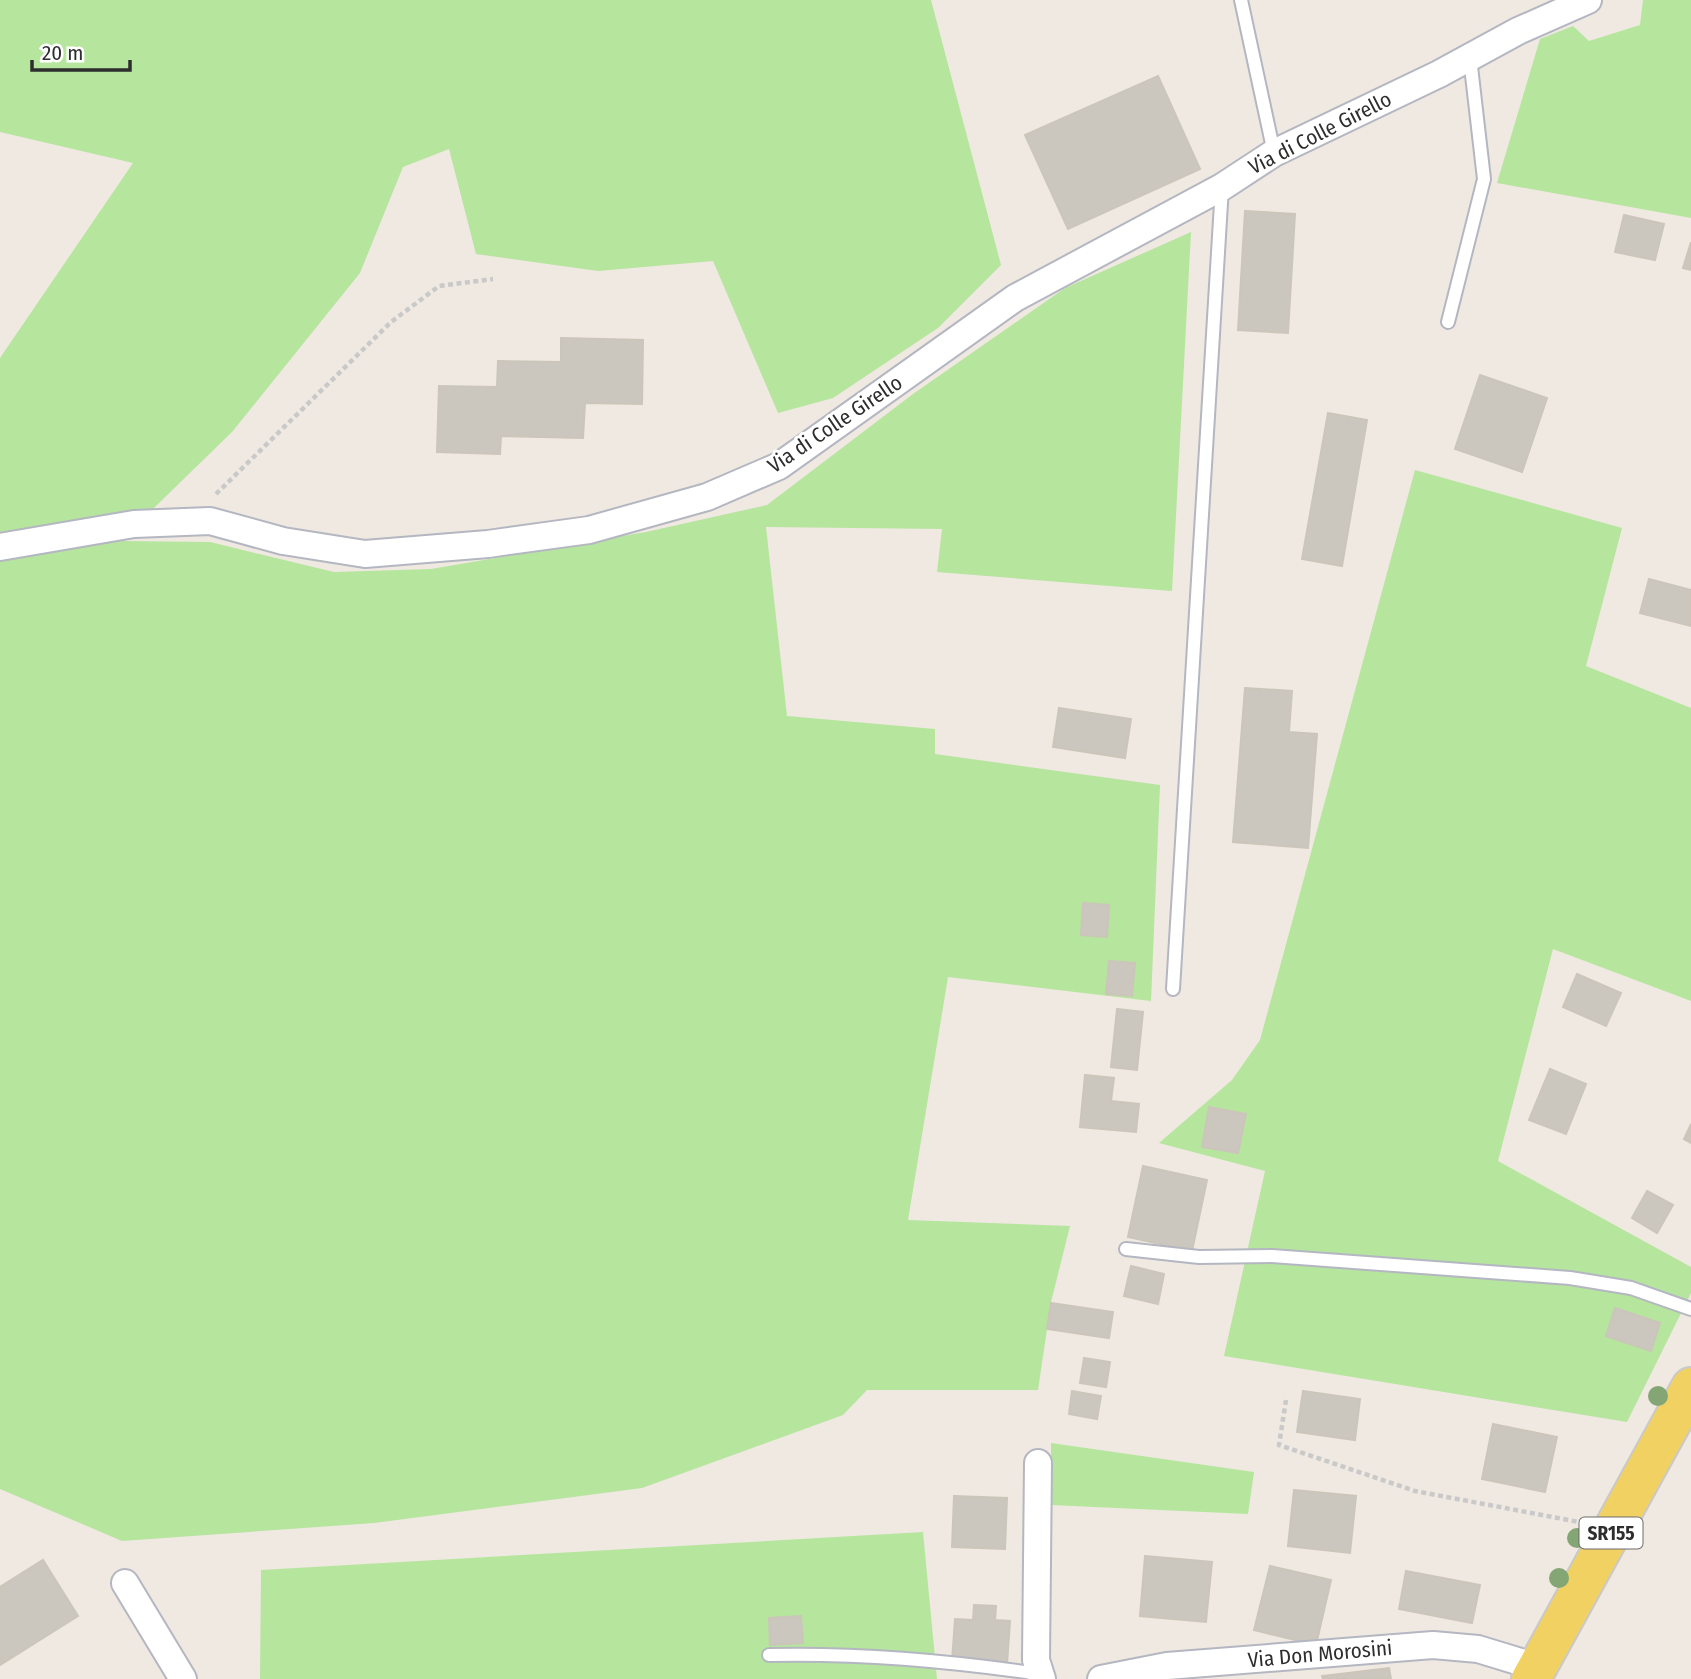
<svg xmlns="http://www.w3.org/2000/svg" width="1691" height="1679" font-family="'Fira Sans Condensed',sans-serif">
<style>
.green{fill:#b6e59e}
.building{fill:#cbc7bf;stroke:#cbc5ba;stroke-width:2}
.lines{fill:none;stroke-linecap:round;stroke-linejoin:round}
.service-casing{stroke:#b4b7c1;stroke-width:16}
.minor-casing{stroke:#b4b7c1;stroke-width:30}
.primary-casing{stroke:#c9c9c9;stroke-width:42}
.path{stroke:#c9c9c9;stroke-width:4.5;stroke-dasharray:5 3.5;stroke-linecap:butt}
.service{stroke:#fff;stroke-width:12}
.minor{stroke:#fff;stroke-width:26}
.primary{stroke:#f2d163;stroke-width:38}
.tree{fill:#84a574}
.labels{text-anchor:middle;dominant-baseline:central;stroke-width:6;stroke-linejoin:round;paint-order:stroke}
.shield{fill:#fff;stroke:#6d6d6d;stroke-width:2}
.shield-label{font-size:19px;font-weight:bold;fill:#2e2e2e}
.street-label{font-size:21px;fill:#2e2e2e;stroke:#fff}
</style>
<rect width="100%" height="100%" fill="#efe9e1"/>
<g class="green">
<path d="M0,0h931l70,265 -63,63 -105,70 -55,15 -65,-152 -115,10 -122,-17 -27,-105 -46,18 -43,106 -128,159 -112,109 90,1 124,30 97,-3 215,-37 121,-27 146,-111 152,-106 126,-56 -19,359 -235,-19 5,-43 -176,-2 21,189 148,13v25l225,31 -9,216 -203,-24 -40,243 162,6 -19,76 -13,88h-171l-24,25 -201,73 -268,35 -252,18 -122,-52v-1131l133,-195 -133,-31z"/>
<path d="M1643,0h48v218l-194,-35 43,-144 33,-13 16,15 51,-16z"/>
<path d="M1415,470l207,58 -36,138 105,42v293l-138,-52 -55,212 193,106v26l-64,129 -403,-66 41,-185 -106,-28 73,-63 28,-40z"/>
<path d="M1051,1443l203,29 -6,42 -197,-9z"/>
<path d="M923,1532l14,147h-677l1,-109z"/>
</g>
<g class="building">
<path d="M1158,76l42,93 -132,60 -43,-94z"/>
<path d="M1245,211l50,3 -7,119 -50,-3z"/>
<path d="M1624,215l40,9 -9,36 -40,-8z"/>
<path d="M1691,242v28l-8,-2z"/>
<path d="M561,338l82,2 -1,64 -57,-1 -2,35 -82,-2 -1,18 -63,-2 2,-66 58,1 1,-26 63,1z"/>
<path d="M1480,375l67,23 -25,74 -67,-23z"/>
<path d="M1328,413l39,7 -25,146 -40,-7z"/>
<path d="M1649,579l42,11v36l-51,-13z"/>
<path d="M1245,688l47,3 -3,41 28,2 -9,114 -75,-6z"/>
<path d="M1059,708l72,11 -6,39 -72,-11z"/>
<path d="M1083,903l26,2 -2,32 -26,-2z"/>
<path d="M1109,961l26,2 -3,33 -26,-2z"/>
<path d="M1577,974l44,19 -15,33 -43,-19z"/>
<path d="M1117,1009l26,3 -6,58 -26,-3z"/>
<path d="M1550,1069l36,15 -20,50 -37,-14z"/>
<path d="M1085,1075l29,3 -3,23 28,3 -3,28 -56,-5z"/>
<path d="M1209,1107l37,7 -8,39 -36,-6z"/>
<path d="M1691,1124v19l-7,-4z"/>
<path d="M1143,1166l64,14 -15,71 -64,-14z"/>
<path d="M1647,1191l26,14 -16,28 -25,-15z"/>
<path d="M1131,1266l33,8 -6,30 -34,-8z"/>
<path d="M1051,1303l62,9 -4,26 -62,-9z"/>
<path d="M1615,1308l45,15 -9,28 -45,-15z"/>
<path d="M1084,1358l26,4 -4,25 -26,-4z"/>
<path d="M1072,1391l29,5 -4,23 -28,-5z"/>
<path d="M1303,1391l57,8 -5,41 -58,-8z"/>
<path d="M1493,1424l64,13 -12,55 -63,-13z"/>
<path d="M1294,1490l62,6 -6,57 -62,-7z"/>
<path d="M954,1496l53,2 -2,51 -53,-2z"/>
<path d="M1145,1556l67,6 -6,60 -66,-6z"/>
<path d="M43,1560l35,56 -78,49v-78z"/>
<path d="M1270,1566l61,14 -15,65 -62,-15z"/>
<path d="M1406,1571l74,14 -8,38 -73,-14z"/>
<path d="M974,1605l22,1 -1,14 15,1 -3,43 -55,-3 3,-42 18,1z"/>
<path d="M801,1616l2,27 -33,2 -1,-27z"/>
<path d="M1389,1668l2,11h-68l-1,-3z"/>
</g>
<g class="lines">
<g class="service-casing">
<g id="service">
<path d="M1241,0l33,153"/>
<path d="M1448,322l36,-143 -14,-121"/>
<path d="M1173,989l49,-802"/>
<path d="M1126,1249l73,8 73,-1 298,22 61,10 60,21"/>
<path d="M769,1655c90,-2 182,6 270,19"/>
</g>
</g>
<g class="minor-casing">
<g id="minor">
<path d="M0,547l134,-23 76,-3 73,20 82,13 123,-10 101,-14 118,-33 72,-31 236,-168 207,-111 52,-34 165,-79 79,-43 70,-31"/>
<path d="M1038,1463l-2,197 6,19"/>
<path d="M125,1583l58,96"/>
<path d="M1101,1679l66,-13 266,-21 45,4 59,18"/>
</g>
</g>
<g class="primary-casing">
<path id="primary" d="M1531,1679l160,-292"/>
</g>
<g class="path">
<path d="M216,494l175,-172 48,-36 54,-7"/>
<path d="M1286,1400l-7,45 136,46 164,31"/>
</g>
<use href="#service" class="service"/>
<use href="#minor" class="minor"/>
<use href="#primary" class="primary"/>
</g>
<g class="tree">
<circle cx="1658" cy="1396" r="10"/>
<circle cx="1577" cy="1538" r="10"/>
<circle cx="1559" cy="1578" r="10"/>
</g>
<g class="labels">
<rect class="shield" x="1579.5" y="1517.5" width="63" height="31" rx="5"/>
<g class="shield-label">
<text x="1611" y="1533">SR155</text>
</g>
<g class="street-label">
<text transform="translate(1320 133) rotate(-27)">Via di Colle Girello</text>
<text transform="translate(835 424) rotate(-34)">Via di Colle Girello</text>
<text transform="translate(1320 1654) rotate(-5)">Via Don Morosini</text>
</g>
</g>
<path d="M32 60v10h98v-10" fill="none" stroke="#2e2e2e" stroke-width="3.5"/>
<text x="42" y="60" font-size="21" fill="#2e2e2e" stroke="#ffffff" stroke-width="5" paint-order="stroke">20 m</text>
</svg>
